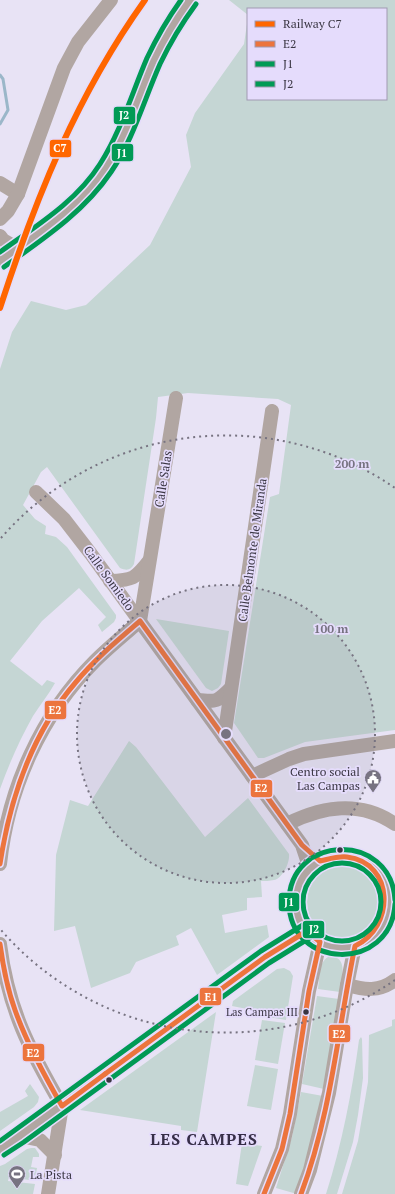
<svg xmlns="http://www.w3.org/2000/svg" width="395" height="1194" font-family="'PT Serif',serif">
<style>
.green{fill:#c5d6d4}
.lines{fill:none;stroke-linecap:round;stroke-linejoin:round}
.stream{stroke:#9bb7c9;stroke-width:3}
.minor{stroke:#b1a6a2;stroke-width:14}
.bus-1-casing{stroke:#e5dcfc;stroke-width:8}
.bus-2-casing{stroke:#e5dcfc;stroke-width:8}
.bus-3-casing{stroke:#e5dcfc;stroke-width:8}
.bus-4-casing{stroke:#e5dcfc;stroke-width:8}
.bus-1{stroke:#ec743d;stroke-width:5}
.bus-2{stroke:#009a55;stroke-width:5}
.bus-3{stroke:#009a55;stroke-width:5}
.bus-4{stroke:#ec743d;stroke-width:5}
.rail-1-casing{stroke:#e5dcfc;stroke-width:9}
.rail-1{stroke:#f60;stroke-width:6}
.ring{fill:none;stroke:#777381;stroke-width:2;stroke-dasharray:2 4}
.bus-dot{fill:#3a3643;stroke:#e5dcfc;stroke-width:1.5}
.labels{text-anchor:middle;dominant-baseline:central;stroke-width:3.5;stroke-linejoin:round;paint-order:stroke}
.bus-label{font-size:11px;fill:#3a3643;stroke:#e5dcfc;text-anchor:end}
.street-label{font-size:12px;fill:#3a3643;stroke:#e5dcfc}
.poi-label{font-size:12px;fill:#3a3643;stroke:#e5dcfc;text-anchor:end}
.district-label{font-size:16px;font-weight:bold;letter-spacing:1px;fill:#362e47;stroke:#e5dcfc}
.centre{fill:#777381;stroke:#e5dcfc;stroke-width:2}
.ring-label{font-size:12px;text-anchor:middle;font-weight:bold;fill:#777381;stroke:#e5dcfc;stroke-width:3.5;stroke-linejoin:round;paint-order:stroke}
.line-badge{stroke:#e5dcfc;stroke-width:1.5}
.badge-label{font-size:11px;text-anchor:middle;font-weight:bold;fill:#fff}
</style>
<rect width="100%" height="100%" fill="#e8e3f5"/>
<g class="green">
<path d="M229,0h166v730l-90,12 -41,16h-6l-24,-35 36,-226 9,-3 12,-89 -13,-6 -90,-6 -30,4 -2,21 -22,146c-3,6 -7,7 -14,4l-73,-101 -6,5 -18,33 12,14 11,7 -1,8 11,3 11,10 49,68v3l-2,4 -12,10 -4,-7 8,-8 -27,-29 -37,33 -32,40 32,25 5,-6 8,3c-6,11 -15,22 -22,33 -13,23 -24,48 -33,73v-420l12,-37 19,-31 35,9 20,-5 64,-60 41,-78 -5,-32 9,-22 49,-69 4,-27v82h138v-90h-138v6z"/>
<path d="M156,619l73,12 -8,53 -3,4 -6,3 -6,-3z"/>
<path d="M129,741l7,6 69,90 43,-39 41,56c1,8 -6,24 -15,26 -4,1 -9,1 -13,1l1,16 -15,1v12l-25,5 3,18 42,-8 2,12 -52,38 -26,-47 -15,8 3,9 -43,17 -6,11 -39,15 -16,-62 -21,5 2,-76 14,-55 18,6z"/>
<circle cx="343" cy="902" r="36"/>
<path d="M331,956c18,2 10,24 9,36l-22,-3c2,-11 0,-30 13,-33z"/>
<path d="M284,968l6,3 3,5 -7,44 -24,-4 1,-4 -31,-6 1,-5 44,-32z"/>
<path d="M317,996l22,3 -15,90 -22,-5z"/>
<path d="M216,1012l-19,120 -16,-2v-4l-101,-16z"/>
<path d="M395,1019v175h-53l16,-53 10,-59 1,-47 23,-9v-6z"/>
<path d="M262,1020l23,3 -7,41 -23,-4z"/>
<path d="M361,1037l1,2 1,39 -5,37 -5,27 -16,52h-11c16,-50 26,-102 33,-154z"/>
<path d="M255,1065l23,4 -7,41 -24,-4z"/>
<path d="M30,1084l9,13 -1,5 -4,5 -34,24v-19l28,-16 -3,-5z"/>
<path d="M301,1092l22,4 -26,98 -21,-6 16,-51z"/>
<path d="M242,1143l20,3 -14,40 -12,-2z"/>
<path d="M31,1148h4l4,6v3h-6l-2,10 6,1 -2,11 -6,1 -20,-3 -1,4 27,3 -2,10h-33v-28l5,-2 22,-15z"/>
</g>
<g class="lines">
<path class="stream" d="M0,75l3,4 5,31 -8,14"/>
<g class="minor">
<path d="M0,183l18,11"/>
<path d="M0,219l8,-8 10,-17 46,-126 14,-26 33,-42"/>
<path d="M0,236l3,4 14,8"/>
<path d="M0,261c36,-27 82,-55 106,-94 33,-54 43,-118 84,-167"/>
<path d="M36,492l28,27 27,35 211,291 8,24"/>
<path d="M110,581c23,-1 25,-2 39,-20"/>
<path d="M140,621l36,-223"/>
<path d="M197,700c20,2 20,2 34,-12"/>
<path d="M224,738l48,-327"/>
<path d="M252,776l37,-17 15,-5 91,-13"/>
<path d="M287,824c36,-18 73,-24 108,0"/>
<circle cx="342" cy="902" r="46"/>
<path d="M0,864c8,-75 41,-149 95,-203 14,-14 30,-27 45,-40"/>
<path d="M0,944c8,65 30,107 62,162"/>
<path d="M347,985c18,5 32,7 48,-5"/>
<path d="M20,1136l20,4 15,15"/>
<path d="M0,1149l20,-13 245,-179 42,-26"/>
<path d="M48,1194l14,-88"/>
<path d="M264,1194l18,-45 8,-35 19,-123 11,-49"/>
<path d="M301,1194l9,-24 19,-77 18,-108 8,-39"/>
</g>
<g class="bus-1-casing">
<g id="bus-1">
<path d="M0,864c10,-66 32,-131 76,-182 19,-23 42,-42 64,-61l162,224 18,16c9,-2 18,-5 27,-4 48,6 48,70 8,89 -17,83 -24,169 -54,248"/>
<path d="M0,944c3,22 7,44 15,66 12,34 29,65 47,96l43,-32"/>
</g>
</g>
<g class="bus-2-casing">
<g id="bus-2">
<path d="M4,267c39,-28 80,-55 107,-95 22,-32 33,-72 49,-108 10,-21 22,-41 36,-60"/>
<path d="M395,900c-4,-69 -106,-66 -106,2 0,68 102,71 106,2"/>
<path d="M4,1155l20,-13 245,-179 42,-26"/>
</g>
</g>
<g class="bus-3-casing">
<g id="bus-3">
<path d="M0,252c36,-26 76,-50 100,-88 21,-33 32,-71 47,-106 10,-21 21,-40 34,-58"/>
<circle cx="342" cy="902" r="39"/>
<path d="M0,1141l261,-190 42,-26"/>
</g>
</g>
<g class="bus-4-casing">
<path id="bus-4" d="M105,1074l160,-117 42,-26 13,11 -11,49 -19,123 -8,35 -18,45"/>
</g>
<use href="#bus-1" class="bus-1"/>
<use href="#bus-2" class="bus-2"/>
<use href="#bus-3" class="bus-3"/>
<use href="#bus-4" class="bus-4"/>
<g class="rail-1-casing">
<path id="rail-1" d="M0,308c36,-111 77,-213 145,-308"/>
</g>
<use href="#rail-1" class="rail-1"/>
</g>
<circle cx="226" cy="734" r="149" fill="#777381" fill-opacity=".12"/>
<g class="ring">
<circle cx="226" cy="734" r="149"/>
<path d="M395 980A298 298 0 0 1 1 930M1 538A298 298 0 0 1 395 488"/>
</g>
<defs>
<g id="civic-pin" transform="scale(0.9)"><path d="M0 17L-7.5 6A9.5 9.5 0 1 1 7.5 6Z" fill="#777381" stroke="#e5dcfc"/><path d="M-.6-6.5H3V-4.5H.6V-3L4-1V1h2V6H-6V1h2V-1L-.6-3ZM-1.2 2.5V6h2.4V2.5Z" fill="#fff"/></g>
<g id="stadium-pin" transform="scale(0.9)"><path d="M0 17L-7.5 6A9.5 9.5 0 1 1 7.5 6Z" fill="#777381" stroke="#e5dcfc"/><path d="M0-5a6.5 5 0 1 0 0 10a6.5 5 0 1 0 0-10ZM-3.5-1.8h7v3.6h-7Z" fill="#fff"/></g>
</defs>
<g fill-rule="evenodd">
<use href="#civic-pin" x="373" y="778"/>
<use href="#stadium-pin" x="17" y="1174"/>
</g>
<g class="bus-dot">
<circle cx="340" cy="850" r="3.5"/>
<circle cx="306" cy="1012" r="3.5"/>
<circle cx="109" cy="1080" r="3.5"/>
</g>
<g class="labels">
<g class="bus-label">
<text x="298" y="1012">Las Campas III</text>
</g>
<g class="street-label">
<text transform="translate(163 479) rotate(-81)">Calle Salas</text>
<text transform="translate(252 550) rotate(-82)">Calle Belmonte de Miranda</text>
<text transform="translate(109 578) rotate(54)">Calle Somiedo</text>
</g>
<g class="poi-label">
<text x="360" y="771">Centro social<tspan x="360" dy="14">Las Campas</tspan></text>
<text x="30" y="1174" text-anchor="start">La Pista</text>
</g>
<g class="district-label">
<text x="204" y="1139">LES CAMPES</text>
</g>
</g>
<circle cx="226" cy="734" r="6" class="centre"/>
<g class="ring-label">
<text x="352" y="468">200 m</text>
<text x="331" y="633">100 m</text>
</g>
<g class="line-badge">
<rect x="113" y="106" width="23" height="19" rx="4" fill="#009a55"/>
<rect x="49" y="139" width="23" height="19" rx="4" fill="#f60"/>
<rect x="111" y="143" width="23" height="19" rx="4" fill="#009a55"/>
<rect x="44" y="700" width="23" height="20" rx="4" fill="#ec743d"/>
<rect x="250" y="779" width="23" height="19" rx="4" fill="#ec743d"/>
<rect x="278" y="892" width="22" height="20" rx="4" fill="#009a55"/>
<rect x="302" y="920" width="23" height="19" rx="4" fill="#009a55"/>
<rect x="199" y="987" width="23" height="19" rx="4" fill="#ec743d"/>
<rect x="328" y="1024" width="23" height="19" rx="4" fill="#ec743d"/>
<rect x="22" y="1043" width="23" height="19" rx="4" fill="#ec743d"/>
</g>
<g class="badge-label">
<text x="124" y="119">J2</text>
<text x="60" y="152">C7</text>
<text x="122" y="157">J1</text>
<text x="55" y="714">E2</text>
<text x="261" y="792">E2</text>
<text x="289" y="906">J1</text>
<text x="314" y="933">J2</text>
<text x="211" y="1001">E1</text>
<text x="339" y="1038">E2</text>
<text x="33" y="1057">E2</text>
</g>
<rect x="247" y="8" width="140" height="92" fill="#e5dcfc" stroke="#a19ab2"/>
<rect x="255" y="21" width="20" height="6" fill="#ff6600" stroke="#a19ab2"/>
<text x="283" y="28" font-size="12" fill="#3a3643">Railway C7</text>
<rect x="255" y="41" width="20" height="6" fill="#ec743d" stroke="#a19ab2"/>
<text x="283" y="48" font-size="12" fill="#3a3643">E2</text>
<rect x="255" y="61" width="20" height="6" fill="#009a55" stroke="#a19ab2"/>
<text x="283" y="68" font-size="12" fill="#3a3643">J1</text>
<rect x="255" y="81" width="20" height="6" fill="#009a55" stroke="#a19ab2"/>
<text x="283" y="88" font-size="12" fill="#3a3643">J2</text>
</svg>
